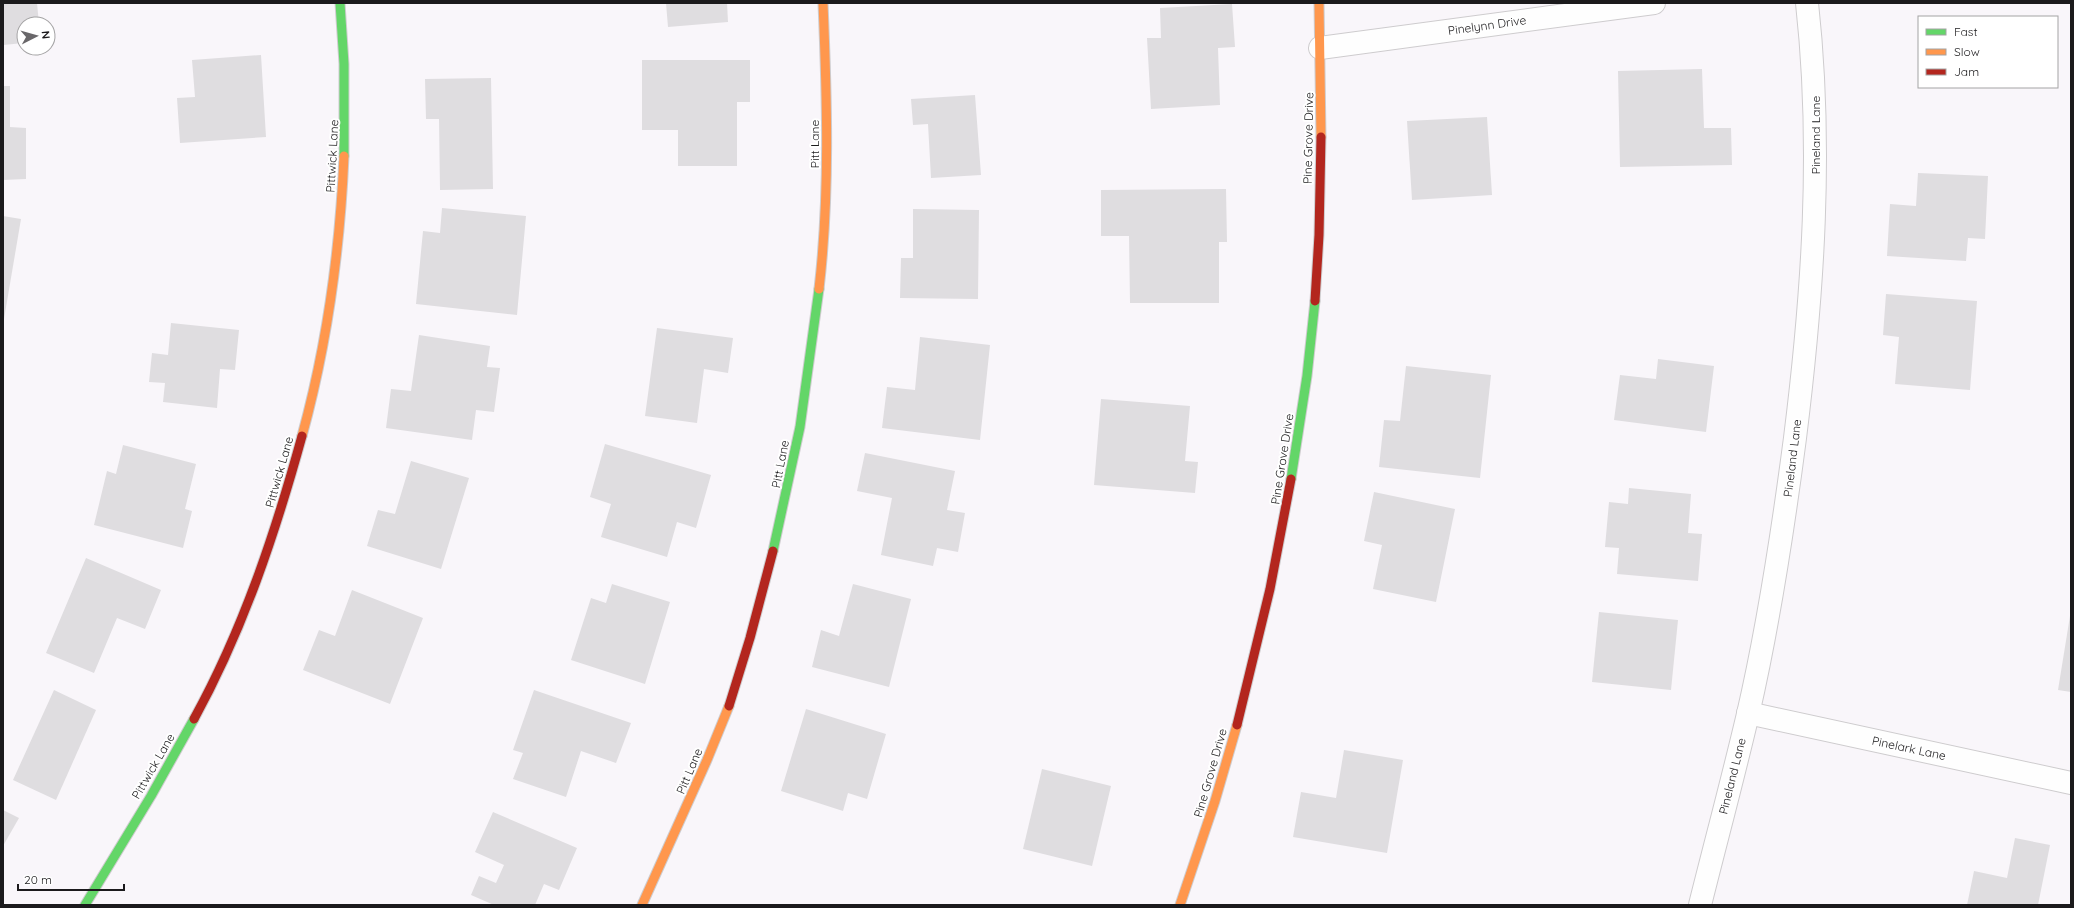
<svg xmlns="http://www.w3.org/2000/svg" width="2074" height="908" font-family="Quicksand,sans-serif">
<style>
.building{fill:#dfdde0}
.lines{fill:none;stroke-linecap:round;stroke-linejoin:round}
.street-casing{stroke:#ceccce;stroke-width:24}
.fast-casing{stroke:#ceccce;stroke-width:11}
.slow-casing{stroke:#ceccce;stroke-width:11}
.jam-casing{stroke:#ceccce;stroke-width:11}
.street{stroke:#fefefe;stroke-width:22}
.fast{stroke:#63d668;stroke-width:9}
.slow{stroke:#ff974d;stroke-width:9}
.jam{stroke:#b3261e;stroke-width:9}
.labels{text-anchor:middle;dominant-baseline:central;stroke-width:4;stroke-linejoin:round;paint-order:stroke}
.street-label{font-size:12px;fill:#1b1a1c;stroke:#fff}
</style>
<rect width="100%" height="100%" fill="#f9f6fa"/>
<g class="building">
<path d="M3,3h34l2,21h-15v19l-21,2z"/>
<path d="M666,3h61l1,19 -60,5z"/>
<path d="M1232,4l3,43 -17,1 2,57 -69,4 -4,-71h14l-1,-30z"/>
<path d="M261,55l5,82 -86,6 -3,-45 18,-1 -3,-37z"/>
<path d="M642,60h108v42h-13v64h-59v-36h-36z"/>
<path d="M1702,69l2,59h27l1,37 -112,2 -2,-96z"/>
<path d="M491,78l2,111 -53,1 -1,-71h-13l-1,-40z"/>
<path d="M3,86h7v41l16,1v51l-23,1z"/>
<path d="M975,95l6,80 -50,3 -3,-54 -15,1 -2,-26z"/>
<path d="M1487,117l5,78 -80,5 -5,-79z"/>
<path d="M1918,173l70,3 -3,63 -17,-1 -2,23 -79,-5 3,-52 26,2z"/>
<path d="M1226,189l1,53h-8v61h-89l-1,-67h-28v-46z"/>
<path d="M442,208l84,8 -9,99 -101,-11 7,-73 17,2z"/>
<path d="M913,209l66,1 -1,89 -78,-1 1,-40h12z"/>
<path d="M3,216l18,3 -17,100h-1z"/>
<path d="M1886,294l91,7 -7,89 -75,-6 4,-47 -16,-2z"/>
<path d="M171,323l68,7 -4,40 -15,-1 -3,39 -54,-6 2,-19 -16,-1 3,-29 16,2z"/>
<path d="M657,328l76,10 -5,35 -24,-4 -7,54 -52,-7z"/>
<path d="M419,335l71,11 -3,21 13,1 -6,44 -18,-2 -4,30 -86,-12 5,-39 20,2z"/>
<path d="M920,337l70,8 -10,95 -98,-12 5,-41 28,3z"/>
<path d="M1658,359l56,7 -8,66 -92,-12 6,-45 36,4z"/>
<path d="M1406,366l85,9 -11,103 -101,-11 5,-47 16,1z"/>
<path d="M1101,399l89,7 -5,55 13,1 -3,31 -101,-8z"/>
<path d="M605,444l106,31 -15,53 -19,-6 -10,35 -66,-20 10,-33 -21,-7z"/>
<path d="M123,445l73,19 -11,45 7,2 -9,37 -89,-23 13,-54 9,3z"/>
<path d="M865,453l90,18 -8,39 18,3 -7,39 -21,-4 -4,18 -52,-11 11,-57 -35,-7z"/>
<path d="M411,461l58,17 -28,91 -74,-23 11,-36 17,4z"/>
<path d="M1629,488l62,6 -3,39 14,1 -4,47 -81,-7 2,-26 -14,-1 4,-45 19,2z"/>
<path d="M1374,492l81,17 -19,93 -63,-13 9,-44 -18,-4z"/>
<path d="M86,558l75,32 -16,39 -28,-11 -23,55 -48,-20z"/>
<path d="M612,584l58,18 -25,82 -74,-24 20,-62 15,5z"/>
<path d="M853,584l58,15 -22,88 -77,-20 9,-37 18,6z"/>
<path d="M352,590l71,28 -33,86 -87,-34 16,-40 16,6z"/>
<path d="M1599,612l79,8 -7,70 -79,-8z"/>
<path d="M2070,616h1v76l-13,-2z"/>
<path d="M54,690l42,20 -40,90 -43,-20z"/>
<path d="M534,690l97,33 -15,40 -35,-12 -15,46 -53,-18 10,-26 -10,-3z"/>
<path d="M806,709l80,25 -19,65 -19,-6 -5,18 -62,-20z"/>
<path d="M1344,750l59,10 -16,93 -94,-16 8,-45 35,6z"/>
<path d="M1042,769l69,17 -19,80 -69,-17z"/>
<path d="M3,810l16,8 -16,28z"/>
<path d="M493,812l84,36 -18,42 -15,-6 -9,21h-41l-23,-10 8,-19 17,7 8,-18 -29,-13z"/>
<path d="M2015,838l35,7 -12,60h-71l7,-34 33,7z"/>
</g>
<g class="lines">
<g class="street-casing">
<g id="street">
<path d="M1320,48l334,-45"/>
<path d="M1748,713l323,70"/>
<path d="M1700,905c16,-64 33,-127 48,-191 21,-91 35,-184 47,-276 18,-144 28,-290 12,-435"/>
</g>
</g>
<g class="fast-casing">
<g id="fast">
<path d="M340,3l4,61v92"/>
<path d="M1291,479l16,-103 8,-75"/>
<path d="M773,551l27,-124 19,-138"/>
<path d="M85,905l66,-109 43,-77"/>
</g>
</g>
<g class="slow-casing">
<g id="slow">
<path d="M1319,3l2,134"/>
<path d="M819,289c11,-95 8,-190 4,-286"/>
<path d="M302,436c25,-91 38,-186 42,-280"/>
<path d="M642,905l65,-145 22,-54"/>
<path d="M1180,905l35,-104 22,-76"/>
</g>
</g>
<g class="jam-casing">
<g id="jam">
<path d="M1315,301l4,-66 2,-98"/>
<path d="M729,706l21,-68 23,-87"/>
<path d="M194,719c49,-89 81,-185 108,-283"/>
<path d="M1237,725l33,-136 21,-110"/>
</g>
</g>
<use href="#street" class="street"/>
<use href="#fast" class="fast"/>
<use href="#slow" class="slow"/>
<use href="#jam" class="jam"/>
</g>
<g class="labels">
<g class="street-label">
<text transform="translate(1487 25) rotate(-8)">Pinelynn Drive</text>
<text transform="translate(1815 135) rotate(-90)">Pineland Lane</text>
<text transform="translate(1308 138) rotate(-89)">Pine Grove Drive</text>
<text transform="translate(814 144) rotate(-90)">Pitt Lane</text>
<text transform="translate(332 156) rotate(-87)">Pittwick Lane</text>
<text transform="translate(1792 458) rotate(-83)">Pineland Lane</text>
<text transform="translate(1282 459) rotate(-81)">Pine Grove Drive</text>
<text transform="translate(780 464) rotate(-79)">Pitt Lane</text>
<text transform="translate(279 472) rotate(-74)">Pittwick Lane</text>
<text transform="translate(1909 748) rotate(12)">Pinelark Lane</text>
<text transform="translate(153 766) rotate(-60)">Pittwick Lane</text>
<text transform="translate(689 771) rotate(-67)">Pitt Lane</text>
<text transform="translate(1210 773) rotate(-74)">Pine Grove Drive</text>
<text transform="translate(1732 776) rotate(-76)">Pineland Lane</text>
</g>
</g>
<rect width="2074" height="908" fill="none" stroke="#1b1a1c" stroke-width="8"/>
<rect x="1918" y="16" width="140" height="72" fill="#ffffff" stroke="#a4a3a4"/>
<rect x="1926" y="29" width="20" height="6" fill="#63d668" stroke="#a4a3a4"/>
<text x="1954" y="36" font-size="12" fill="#1b1a1c">Fast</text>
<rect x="1926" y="49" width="20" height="6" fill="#ff974d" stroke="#a4a3a4"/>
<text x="1954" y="56" font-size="12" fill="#1b1a1c">Slow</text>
<rect x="1926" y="69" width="20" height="6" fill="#b3261e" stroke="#a4a3a4"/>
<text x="1954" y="76" font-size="12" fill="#1b1a1c">Jam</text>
<g transform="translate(36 36) rotate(84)"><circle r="19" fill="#ffffff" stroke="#a4a3a4"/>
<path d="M0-3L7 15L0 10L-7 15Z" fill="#69676a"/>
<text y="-6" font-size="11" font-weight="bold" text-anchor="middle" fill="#1b1a1c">N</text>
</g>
<path d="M18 884v6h106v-6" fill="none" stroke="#1b1a1c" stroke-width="2"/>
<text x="24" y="884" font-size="12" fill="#1b1a1c" stroke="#ffffff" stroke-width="3" paint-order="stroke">20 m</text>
</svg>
